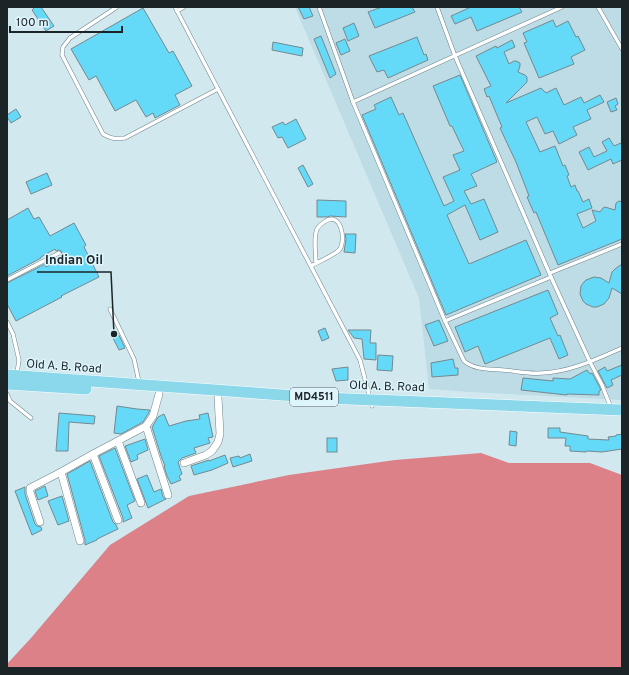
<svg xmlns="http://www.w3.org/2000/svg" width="629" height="675" font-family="Overpass,sans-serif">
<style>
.built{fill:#bddce5}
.water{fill:#dc8188}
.building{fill:#65d9f8;stroke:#74898f}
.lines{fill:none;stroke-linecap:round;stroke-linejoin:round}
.service-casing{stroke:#6f848a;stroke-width:4.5}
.minor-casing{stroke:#6f848a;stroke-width:8}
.primary-casing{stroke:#fff;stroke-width:12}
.service{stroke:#fff;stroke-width:3.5}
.minor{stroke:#fff;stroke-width:7}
.primary{stroke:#8bd8eb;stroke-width:11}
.labels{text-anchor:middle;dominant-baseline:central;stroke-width:3;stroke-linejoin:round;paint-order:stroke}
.shield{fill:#def5fc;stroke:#566367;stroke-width:1}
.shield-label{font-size:11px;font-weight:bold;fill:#1b2427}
.street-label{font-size:12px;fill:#1b2427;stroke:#def5fc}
.leader{fill:none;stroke:#1b2427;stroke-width:1.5}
.callout-dot{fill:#1b2427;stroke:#def5fc;stroke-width:1.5}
.callout-label{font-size:13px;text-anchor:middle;font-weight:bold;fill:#1b2427;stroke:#def5fc;stroke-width:3;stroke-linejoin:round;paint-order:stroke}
</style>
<rect width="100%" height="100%" fill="#d1e8ef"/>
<path class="built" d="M295,7h327v393l-152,-8 -41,-3 -10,-91z"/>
<path class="water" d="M481,453l28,10h81l32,12v193h-615v-4l24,-26 79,-93 79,-49 100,-21 106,-15z"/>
<g class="building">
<path d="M35,7h6l13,19 -8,5 -14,-21z"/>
<path d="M298,7h11l4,9 -9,3z"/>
<path d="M382,7h30l3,5 -40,16 -7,-16z"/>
<path d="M471,7h48l3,5 -45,19 -6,-14 -16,7 -4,-8z"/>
<path d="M143,8l26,45 4,-2 19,35 -17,9 5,10 -25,13 -2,-5 -7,4 -10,-17 -21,11 -19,-35 -7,4 -18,-31z"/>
<path d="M553,20l3,7 12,-6 8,16 2,-1 7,14 -14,7 3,7 -35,14 -15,-35 3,-1 -4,-9z"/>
<path d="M354,23l5,13 -11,5 -5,-13z"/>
<path d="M321,36l15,38 -6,4 -16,-39z"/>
<path d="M417,37l7,18 2,-1 2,6 -40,18 -4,-8 -7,2 -8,-16z"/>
<path d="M345,39l5,12 -9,4 -5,-12z"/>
<path d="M512,40l3,7 -11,5 5,12 5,-3h2l4,2v3l-2,6 7,3 2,2v5l-21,21 35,-15 5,5 10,-5 8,17 17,-8 3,6 16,-8 4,7 -17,8 4,9 -18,8 4,8 -18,9 -6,-13 -8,3 -8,-17 -11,5 14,30 15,-6 8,20 2,-1 4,10 -2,1 4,11 4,-2 2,6h1l5,11 6,-3 3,9 -15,6 6,14 13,-7 -4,-11 8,2 3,-4 2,-1 10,3 1,-7 3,-2 3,1v37l-64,26 -22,-53 -2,1 -7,-16 2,-1 -13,-34 -16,-34 2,-1 -13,-31 -2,1 -3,-8 7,-3 -15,-30 20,-10 1,2z"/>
<path d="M273,42l30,6 -1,8 -30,-6z"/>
<path d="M460,75l37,87 -26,12 6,12 -13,5 7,13 13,-5 14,33 -18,8 -15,-35 -18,10 22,49 57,-24 15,35 -95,40 -84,-200 14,-6 -2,-4 17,-8 8,18 4,-2 41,93 10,-5 -11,-24 17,-7 -7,-15 11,-4 -12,-25h-2l-17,-40z"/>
<path d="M616,98l2,6 -3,2 2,4 -6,2 -4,-10z"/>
<path d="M16,109l5,8 -10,6 -4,-6v-2z"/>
<path d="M296,119l10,20 -18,9 -6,-11 -4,1 -6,-11 11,-5 2,3z"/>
<path d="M609,138l5,8 7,-3 1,3v14l-9,4 -2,-5 -23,11 -9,-18 10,-5 5,10 13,-6 -5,-9z"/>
<path d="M303,165l10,19 -5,3 -10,-19z"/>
<path d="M47,173l5,12 -21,9 -5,-12z"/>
<path d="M317,200l29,1v16l-16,-1 -3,1h-10z"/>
<path d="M28,208l6,11 5,-2 11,19 24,-13 12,22 -2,2 15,30 -38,19 1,1 -46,24 -9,-17v-21l38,-19 1,3 14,-7 -1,-3 3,-3 -1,-3 -2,-1 -3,1 -1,-2 -14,8v1l-34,18v-56z"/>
<path d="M345,234h11l-1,19 -11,-1 2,-13z"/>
<path d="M622,264v30l-10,-6 -3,10 -5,6 -7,3h-4l-7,-3 -3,-3 -3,-7 1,-8 3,-4 2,-2 8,-3 7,1 8,5 3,-11 3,-3z"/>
<path d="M548,290l10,24 -8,4 8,18 2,-1 8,20 -9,4 -9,-21 -65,26 -7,-18 -13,6 -10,-25z"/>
<path d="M439,320l9,21 -14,5 -9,-21z"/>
<path d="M325,328l4,10 -7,3 -4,-10z"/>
<path d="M348,330h23l-1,13h6v17l-12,-1 -2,-20 -8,-1z"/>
<path d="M117,331l8,17 -6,2 -8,-16z"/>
<path d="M378,355l15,1 -1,15 -15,-1z"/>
<path d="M453,359l2,9h3v7l-26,2 -1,-14z"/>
<path d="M622,365v10l-11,5 2,5 -6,3 -9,-17 7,-4 2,4z"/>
<path d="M348,367v13l-12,1 -4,-12z"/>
<path d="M587,370l3,4 2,-1 7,13 2,4 -2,1v4l-32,-1v1l-46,-5 2,-12 30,3v-3l17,1z"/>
<path d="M117,406l20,3 13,1 -2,4 -5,8 -22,12 -7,-1z"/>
<path d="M59,413l36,3 -1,8 -25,-2 -1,29h-12z"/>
<path d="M208,413l5,24 -5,1 2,5 -16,5 2,5 -14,5 -4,4 4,12 -3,2 2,4 -10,4 -4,-8 -3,-10h1l-4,-10 -9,-29 6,-10 6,-3 5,12 17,-5 14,-2 -1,-4z"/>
<path d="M548,428h12v4l28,4v3l21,1 -1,-3 8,-1v-1l6,-1v15l-20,3 -15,-1 -1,1 -16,-1v-5h-5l1,-8h-18z"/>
<path d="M510,431l7,1 -1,14 -7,-1z"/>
<rect x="327" y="438" width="10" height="14"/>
<path d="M145,439l3,11 -11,5 1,4 -7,3 -6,-16z"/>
<path d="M115,448l20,53 -8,4 5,13 -9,4v-4l-24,-62z"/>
<path d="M250,454l2,7 -19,6 -3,-9 9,-2 1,2z"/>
<path d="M225,455l3,8 -16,7 -18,5 -3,-9 18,-6v1z"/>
<path d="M90,461l23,61 3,3 2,4 -21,10v1l-12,5v-5l-18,-66z"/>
<path d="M147,475l7,17 7,-3 2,8 3,2 -18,9 -11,-29z"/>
<path d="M45,486l3,10 -10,4 -3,-9z"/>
<path d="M25,487v7l10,30 2,2 4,1 1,3 -10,5 -17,-44z"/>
<path d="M62,496l7,25 -11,4 -10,-24z"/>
</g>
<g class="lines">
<g class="service-casing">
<g id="service">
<path d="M117,7l-47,31 -7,9 -1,8 41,79c9,5 12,5 22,4l93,-49"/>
<path d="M175,7l185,353 12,46"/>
<path d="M319,7l34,95"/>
<path d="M437,7l18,49 96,221 39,85 12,23 9,23"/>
<path d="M598,7l24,42"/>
<path d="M177,11l7,-4"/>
<path d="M311,266c7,-4 26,-12 29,-17 6,-10 1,-39 -16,-27 -3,2 -5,4 -7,7 -4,10 -1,23 -1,34"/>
<path d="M550,273l72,-29"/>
<path d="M551,277l-106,44 -92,-219 209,-95"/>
<path d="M7,280l52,-27"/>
<path d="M110,309l24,50 5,23"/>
<path d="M445,321l19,40c11,9 25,8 38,9 13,1 27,4 40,3 28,-1 55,-14 80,-25"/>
<path d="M7,322l6,12 6,26 -2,13"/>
<path d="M7,394l3,7 21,17"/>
</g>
</g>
<g class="minor-casing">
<g id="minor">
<path d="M146,426l22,69"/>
<path d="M118,441l23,62"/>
<path d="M93,454l25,66"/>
<path d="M184,463l22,-8 6,-4 6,-9 2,-8 -2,-37"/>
<path d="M61,472l19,69"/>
<path d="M40,522l-10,-30v-4l31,-16 32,-18 53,-28 7,-10 6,-22"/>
</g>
</g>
<g class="primary-casing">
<g id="primary">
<path d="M7,375l317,23 298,12"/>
<path d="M7,384l79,5"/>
</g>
</g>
<use href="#service" class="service"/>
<use href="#minor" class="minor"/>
<use href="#primary" class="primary"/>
</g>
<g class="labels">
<rect class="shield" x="290" y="388" width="48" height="18" rx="3"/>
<g class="shield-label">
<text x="314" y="397">MD4511</text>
</g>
<g class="street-label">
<text transform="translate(64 367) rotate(4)">Old A. B. Road</text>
<text transform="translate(387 387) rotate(2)">Old A. B. Road</text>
</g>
</g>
<path class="leader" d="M114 334L111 272H37"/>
<circle class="callout-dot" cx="114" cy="334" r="4"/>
<g class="callout-label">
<text x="74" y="264">Indian Oil</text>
</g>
<rect width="629" height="675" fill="none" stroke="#1b2427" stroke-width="16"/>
<path d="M10 26v6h112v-6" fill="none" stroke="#1b2427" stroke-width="2"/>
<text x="16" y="26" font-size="12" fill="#1b2427" stroke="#def5fc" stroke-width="3" paint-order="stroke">100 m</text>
</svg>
